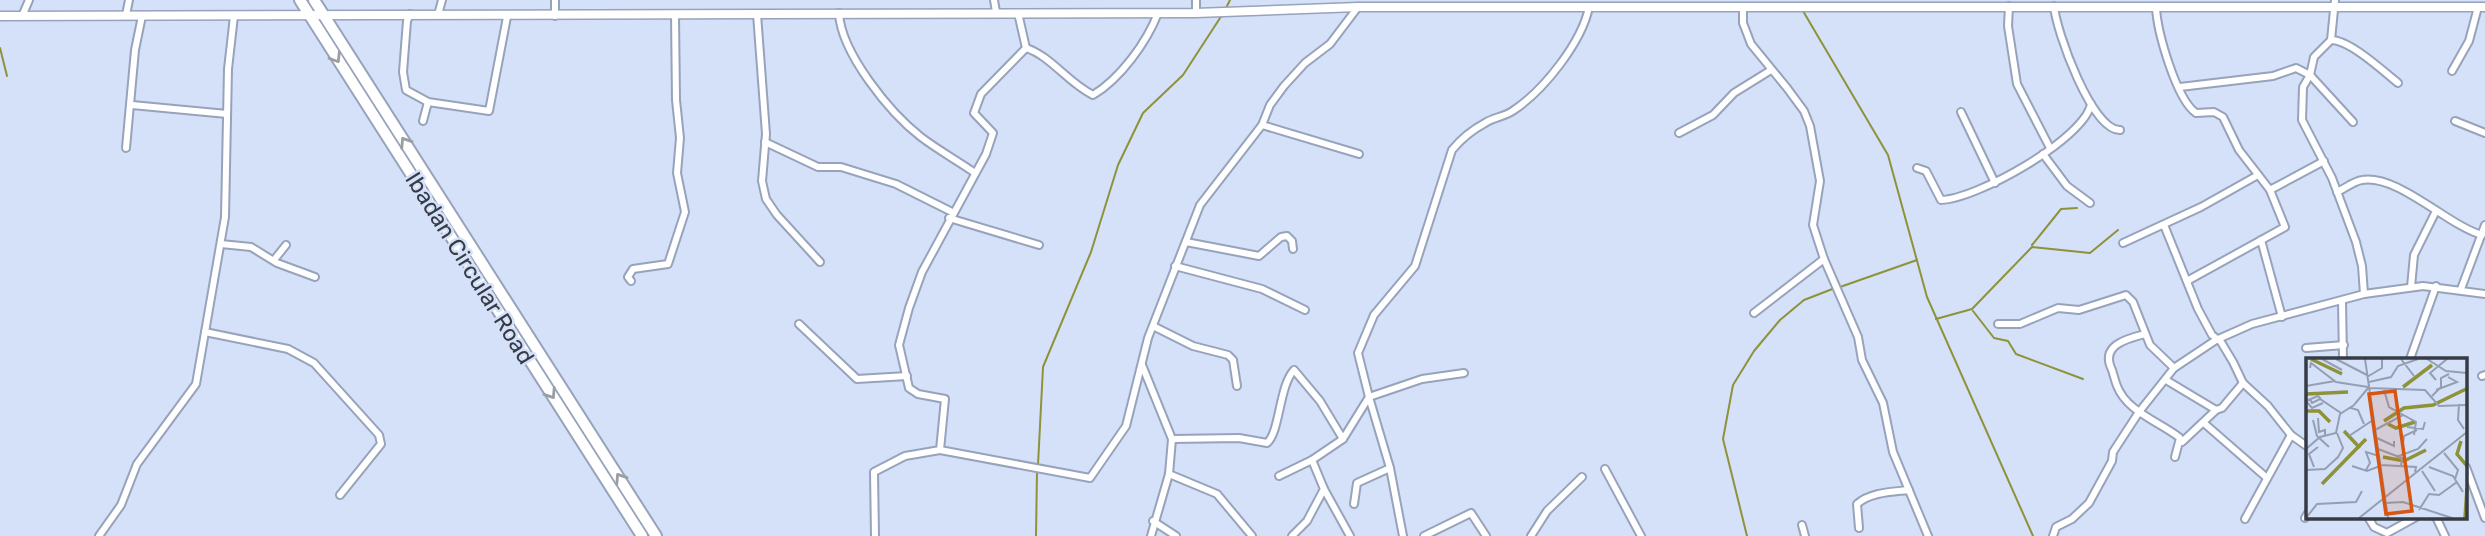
<svg xmlns="http://www.w3.org/2000/svg" width="2485" height="536" font-family="Rubik,sans-serif">
<style>
.lines{fill:none;stroke-linecap:round;stroke-linejoin:round}
.stream{stroke:#8e9238;stroke-width:2}
.street-casing{stroke:#97a3bb;stroke-width:10}
.secondary-casing{stroke:#97a3bb;stroke-width:11}
.highway-casing{stroke:#97a3bb;stroke-width:14}
.street{stroke:#fff;stroke-width:6}
.secondary{stroke:#fff;stroke-width:8}
.highway{stroke:#fff;stroke-width:10}
.oneway{stroke:#9a9da2}
.labels{text-anchor:middle;dominant-baseline:central;stroke-width:5;stroke-linejoin:round;paint-order:stroke}
.street-label{font-size:23px;fill:#363b45;stroke:#d4e1f9}
.inset-river{fill:none;stroke:#8e9238;stroke-width:3.5}
.inset-road{fill:none;stroke:#959fb1;stroke-width:2}
.view{fill:#d65612;fill-opacity:0.15;stroke:#d65612;stroke-width:3.5}
.inset-edge{fill:none;stroke:#363b45;stroke-width:3.5}
</style>
<rect width="100%" height="100%" fill="#d4e1f9"/>
<g class="lines">
<g class="stream">
<path d="M1225,10l5,-10"/>
<path d="M1803,11l85,144 39,142 106,239"/>
<path d="M0,48l7,28"/>
<path d="M2032,245l29,-36 16,-1"/>
<path d="M1840,287l77,-27"/>
<path d="M1973,311l21,27 14,3 8,13 67,25"/>
<path d="M1936,319l36,-10 60,-62 58,6 28,-23"/>
<path d="M1038,465l5,-98 48,-115 27,-87 25,-52 40,-38 39,-60"/>
<path d="M1036,536l1,-65"/>
<path d="M1747,536l-24,-97 10,-54 21,-34 26,-31 24,-20 31,-12"/>
</g>
<g class="street-casing">
<g id="street">
<path d="M555,0v16"/>
<path d="M994,0l2,12"/>
<path d="M1196,0v13"/>
<path d="M2335,0l-4,40 -17,17 -4,18 -7,12 -1,33 30,58 24,64 6,24 2,28"/>
<path d="M2009,6l-1,20 9,58 33,64"/>
<path d="M2054,6c2,25 38,125 66,124"/>
<path d="M2156,7c1,24 20,92 40,106l18,-1 9,5 16,33 31,40 54,-29"/>
<path d="M1743,9v14l8,21 36,44 17,23 6,15 10,55 -7,44 11,34 34,78 4,23 21,43 10,49 35,84"/>
<path d="M839,13c2,40 51,100 82,124 17,13 37,24 54,36"/>
<path d="M23,14l6,-14"/>
<path d="M410,14l-3,7 -4,51 3,18 22,12"/>
<path d="M757,14l9,120 -4,47 4,18 11,16 43,47"/>
<path d="M126,15l3,-15"/>
<path d="M438,15l4,-15"/>
<path d="M2331,40c19,0 52,31 67,43"/>
<path d="M1026,48c25,8 42,35 67,47 27,-16 54,-53 65,-82"/>
<path d="M2452,71l17,-30 9,-34"/>
<path d="M2180,87l93,-11 23,-8 14,7 43,47"/>
<path d="M132,105l95,9"/>
<path d="M1961,112l34,71"/>
<path d="M423,121l5,-19 61,9 18,-94"/>
<path d="M2455,121l30,12"/>
<path d="M1262,125l97,29"/>
<path d="M1679,133l34,-18 21,-22 37,-23"/>
<path d="M765,142l53,25h23l55,17 56,28"/>
<path d="M126,148l9,-98 7,-34"/>
<path d="M2043,154l24,32 23,17"/>
<path d="M1917,168l9,3 15,29c36,-1 143,-61 150,-96"/>
<path d="M2337,192c7,-3 17,-11 25,-12 36,-6 85,45 120,55"/>
<path d="M949,218l90,27"/>
<path d="M2164,225l34,84 14,26 9,7 12,20 10,21 25,23 23,29 17,12"/>
<path d="M2261,240l21,77"/>
<path d="M1186,242l73,14 22,-19 6,-1 5,5 1,8"/>
<path d="M2123,243l78,-36 57,-32"/>
<path d="M221,244l30,3 26,16 38,14"/>
<path d="M274,260l12,-15"/>
<path d="M1175,266l87,23 43,21"/>
<path d="M631,281l-3,-4 5,-8 35,-5 17,-52 -8,-39 3,-35 -4,-38 -1,-85"/>
<path d="M2187,281l98,-54 -15,-37"/>
<path d="M2411,287l3,-32 22,-44"/>
<path d="M2461,289l24,-64"/>
<path d="M2342,301l1,58"/>
<path d="M1754,313l70,-54"/>
<path d="M799,324l58,55 50,-3"/>
<path d="M1998,324h22l38,-16 21,2 47,-15 7,7 17,43 24,23"/>
<path d="M1153,326l40,20 35,9 5,5 4,26"/>
<path d="M205,332l83,17 26,14 65,72 2,9 -41,51"/>
<path d="M2145,334c-20,5 -45,12 -33,36 2,6 3,11 5,16 10,26 43,36 63,52l-5,19"/>
<path d="M2306,348l38,-3"/>
<path d="M2410,359l26,-73"/>
<path d="M1142,365l30,74 -3,35 -18,62"/>
<path d="M1464,373l-42,6 -53,18 -11,-44 16,-38 41,-49 37,-116c9,-11 20,-20 33,-27 9,-6 20,-6 29,-13 30,-20 68,-68 75,-103"/>
<path d="M2482,376l3,-1"/>
<path d="M2166,380l50,30 6,-2 21,-25"/>
<path d="M1369,397l21,71 13,68"/>
<path d="M2205,424l62,54"/>
<path d="M1172,439l67,-1 28,5c13,-11 12,-57 27,-73l26,31 23,38"/>
<path d="M2182,442l34,-32"/>
<path d="M940,450l150,28 36,-52 22,-88 52,-133 62,-80 8,-20 14,-19 21,-23 25,-19 28,-37"/>
<path d="M2466,467l19,51"/>
<path d="M1605,469l36,67"/>
<path d="M1169,474l48,20 35,42"/>
<path d="M1279,476l33,-16"/>
<path d="M1324,489l26,47"/>
<path d="M1354,504l3,-21 33,-15"/>
<path d="M2368,517l6,10 13,6 29,-16"/>
<path d="M2436,517l9,19"/>
<path d="M2305,518l3,-5"/>
<path d="M2245,519l46,-84"/>
<path d="M1153,521l23,15"/>
<path d="M1802,525l3,11"/>
<path d="M1859,528l-2,-24c14,-12 35,-12 52,-14"/>
<path d="M99,536l22,-31 16,-41 59,-80 29,-167 3,-148 6,-53"/>
<path d="M875,536l-1,-64 31,-16 35,-6 5,-51 -27,-5 -9,-6 -10,-43 10,-37 13,-36 64,-118 7,-21 -19,-20 7,-19 45,-46 -8,-35"/>
<path d="M1292,536l15,-15 17,-32 -12,-29 31,-21 26,-42"/>
<path d="M1424,536l47,-23 15,23"/>
<path d="M1531,536l16,-25 35,-34"/>
<path d="M2053,536l3,-9 16,-8 17,-16 23,-42 1,-9 26,-40 35,-44 42,-28 36,-16 112,-30 59,-8 62,8"/>
</g>
</g>
<g class="secondary-casing">
<path id="secondary" d="M0,16l1196,-3 162,-6h1127"/>
</g>
<g class="highway-casing">
<g id="highway">
<path d="M300,0l342,536"/>
<path d="M314,0l342,536"/>
</g>
</g>
<use href="#street" class="street"/>
<use href="#secondary" class="secondary"/>
<use href="#highway" class="highway"/>
</g>
<defs><path id="oneway-chevron" d="M-2-3.5L2.5 0L-2 3.5" fill="none" stroke-width="1.6" stroke-linecap="round" stroke-linejoin="round" transform="scale(1.75)"/></defs>
<g class="oneway">
<use href="#oneway-chevron" transform="translate(336 58) rotate(58)"/>
<use href="#oneway-chevron" transform="translate(405 142) rotate(-123)"/>
<use href="#oneway-chevron" transform="translate(551 394) rotate(57)"/>
<use href="#oneway-chevron" transform="translate(620 478) rotate(-123)"/>
</g>
<g class="labels">
<g class="street-label">
<text transform="translate(470 268) rotate(58)">Ibadan Circular Road</text>
</g>
</g>
<g transform="translate(2306 358)">
<rect width="161" height="161" fill="#d4e1f9"/>
<path class="inset-river" d="M5,1l31,15M97,29l29,-22M0,36l42,-2M0,53h13l11,11M78,63l20,-13 29,-3 33,-16M82,66l8,4 19,-6M38,73l16,17M155,83l-4,13 10,12M77,99l21,4 22,-11M16,126l44,-45M159,160l2,-30"/>
<path class="inset-road" d="M16,1l20,11M30,1l31,16M59,1l23,159M95,1l13,17M121,1l19,12 21,2M4,10l1,-5 25,19 32,5M61,19l15,-9v-9M130,22l-6,-7 17,-14M63,24l22,-5 7,-11 20,-7M0,28l29,-5M63,30l56,2 14,16 28,-1M78,32l5,17 27,15 -2,13M130,32l21,-8 -9,-5M126,38l9,-9v-9l8,-4M4,41l2,4 8,-4 21,14M15,41l-3,-3 -12,5 6,7 11,-5M153,46l-1,16 6,9M45,50l7,2 6,14M12,60l1,14 6,-2v5M7,62l4,16 12,11M101,69l16,2 2,-7M69,72l28,-15M43,78l24,-16M71,80l17,8v-5M97,85l1,-7 13,-6M0,91l14,-12 16,-4 4,-19 14,-9 15,-18M72,91l24,9 -1,8M138,95l14,17 -3,9M90,99l22,-8 9,-10M75,107l35,2 -1,5M46,108l15,5 13,-5M8,109l-5,-13 9,-7M123,109l24,9 10,16M0,112l19,-1 13,-12 5,-9 -6,-15M60,112l4,-7 -4,-11 13,4M116,113l13,20M79,145l18,-1 49,16M113,152l10,-16 10,1 18,-13M0,160l11,-14 39,-2 6,-11M53,160l108,-86"/>
<path class="view" d="M89,33l17,120 -26,3 -17,-120z"/>
<rect width="161" height="161" class="inset-edge"/>
</g>
</svg>
